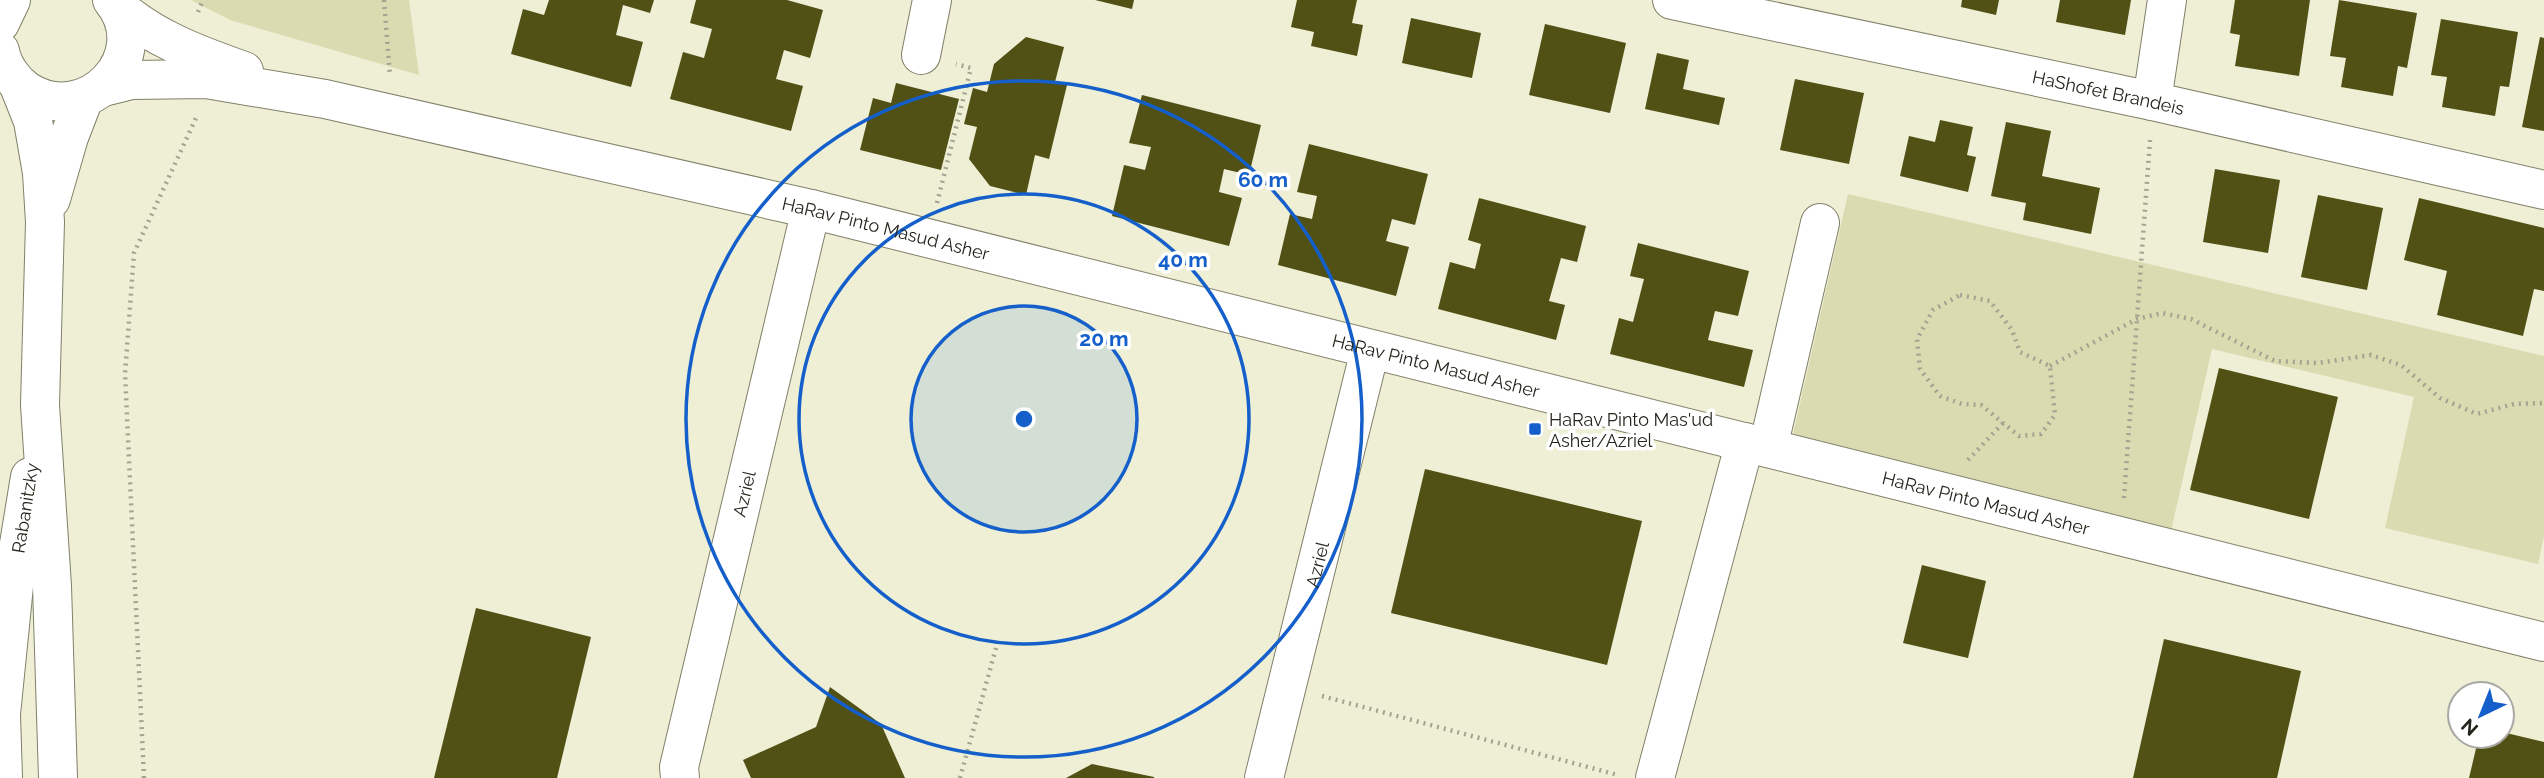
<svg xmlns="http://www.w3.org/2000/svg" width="2544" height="778" font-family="Raleway,sans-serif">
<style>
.green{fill:#dadbb0}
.building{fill:#515115}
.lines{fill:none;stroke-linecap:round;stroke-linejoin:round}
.minor-casing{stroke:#808069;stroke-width:40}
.path{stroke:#a3a490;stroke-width:4.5;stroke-dasharray:2 5;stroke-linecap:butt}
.minor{stroke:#fff;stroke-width:38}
.ring{fill:none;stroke:#145fca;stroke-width:3.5}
.poi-dot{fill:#145fca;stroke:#fff;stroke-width:2.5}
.labels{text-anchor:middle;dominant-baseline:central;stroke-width:7;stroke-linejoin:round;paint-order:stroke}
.street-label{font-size:18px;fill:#25251c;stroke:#fff}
.poi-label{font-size:18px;fill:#25251c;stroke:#fff;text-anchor:start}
.centre{fill:#145fca;stroke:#fff;stroke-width:3.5}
.ring-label{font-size:21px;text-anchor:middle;font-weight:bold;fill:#145fca;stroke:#fff;stroke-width:7;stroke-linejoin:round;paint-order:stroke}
</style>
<rect width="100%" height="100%" fill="#eeefd5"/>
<g class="green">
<path d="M191,0h218l10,75 -189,-55z"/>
<path d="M1848,194l696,162v180l-6,28 -153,-36 29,-131 -202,-48 -41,182 -380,-88z"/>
</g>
<g class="building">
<path d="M549,0h105l-4,13 -27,-8 -7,30 27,7 -12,45 -120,-33 12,-45 21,6z"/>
<path d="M696,0h91l36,10 -13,48 -26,-8 -8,29 27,7 -12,45 -121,-32 13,-47 21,6 8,-29 -22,-6z"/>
<path d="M1095,0h39l-2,9z"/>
<path d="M1297,0h60l-5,23 11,2 -6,31 -46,-10 3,-14 -23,-5z"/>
<path d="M1962,0h37l-3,15 -35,-8z"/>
<path d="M2060,0h71l-6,35 -69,-13z"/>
<path d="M2235,0h75l-11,76 -64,-10 5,-31 -10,-2z"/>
<path d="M2339,0l78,13 -10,55 -9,-2 -5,30 -52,-9 5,-29 -16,-2z"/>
<path d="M1411,18l70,15 -9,45 -70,-15z"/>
<path d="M2441,19l77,13 -9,55 -9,-1 -5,30 -53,-9 5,-30 -16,-2z"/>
<path d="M1545,24l81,19 -16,70 -81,-18z"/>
<path d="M1026,37l38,10 -9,35 12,3 -18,74 -14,-4 -9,40 -36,-9 -21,-27 8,-32 -13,-3 9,-36 14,4 7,-28z"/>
<path d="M2540,37l4,1v93l-22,-4z"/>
<path d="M1657,53l32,7 -6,29 42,9 -6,27 -74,-16z"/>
<path d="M1795,79l69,14 -15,71 -69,-14z"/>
<path d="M896,83l63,16 -18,71 -81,-20 13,-52 18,5z"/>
<path d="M1142,95l119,30 -12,50 -25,-6 -5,23 23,6 -13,48 -117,-30 12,-51 21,5 6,-23 -22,-4z"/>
<path d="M1940,120l33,7 -6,28 9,2 -8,35 -68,-16 9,-40 26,6z"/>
<path d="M2006,122l45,9 -9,45 58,12 -9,46 -68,-14 3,-17 -35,-7z"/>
<path d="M1309,144l119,30 -13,51 -23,-6 -6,22 23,6 -13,49 -118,-31 12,-51 22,5 5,-23 -20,-4z"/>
<path d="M2215,169l65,11 -12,73 -65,-11z"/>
<path d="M2318,195l65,13 -16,82 -66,-13z"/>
<path d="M1479,198l107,28 -9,36 -16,-4 -12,43 16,4 -9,35 -118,-31 12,-47 25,7 6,-25 -13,-4z"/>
<path d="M2419,198l125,30v63l-10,-2 -11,47 -86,-21 10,-44 -43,-11z"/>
<path d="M1638,243l111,28 -11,45 -23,-5 -7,29 45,10 -9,37 -134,-33 9,-36 14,4 11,-43 -14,-3z"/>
<path d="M2219,368l119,29 -29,122 -119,-29z"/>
<path d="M1425,469l217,52 -35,144 -216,-52z"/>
<path d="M1922,565l64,16 -18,77 -65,-15z"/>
<path d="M476,608l115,29 -34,141h-123z"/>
<path d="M2164,639l137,32 -24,107h-144z"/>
<path d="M830,687l51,37 24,54h-154l-8,-18 73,-33z"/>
<path d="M2502,732l42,10v36h-75l10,-42h23z"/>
<path d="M1092,764l62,13v1h-88z"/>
</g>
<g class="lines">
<g class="minor-casing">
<g id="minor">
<path id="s1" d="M1672,0l480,101 392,89"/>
<path d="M118,7c36,32 81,48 126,64"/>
<path d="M0,23l11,-23"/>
<path d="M0,51c3,16 14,31 27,40 60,38 130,-36 85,-91"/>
<path d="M921,55l11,-55"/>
<path d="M19,86l14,35 9,52 3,49 -5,183 12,181 6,192"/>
<path id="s2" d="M103,87l28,-7 75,-1 119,20 486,110 1733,433"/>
<path d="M2152,101l15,-101"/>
<path d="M51,199l18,-62 15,-39"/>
<path d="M1768,448l52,-225"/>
<path d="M3,778l-2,-64 16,-158 13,-79"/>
<path id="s3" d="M680,778l-1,-11 132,-558"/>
<path id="s4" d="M1264,778l106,-428"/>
<path d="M1655,778l90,-336"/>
</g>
</g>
<g class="path">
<path d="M384,0l6,76"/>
<path d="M198,12l5,-12"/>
<path d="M937,203l34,-135 -15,-4"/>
<path d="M1960,295l30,6 22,29 8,22 30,14 5,49 -14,19 -22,2 -38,-31 -19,-1 -22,-8 -20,-27 -3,-30 16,-29z"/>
<path d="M2050,366l87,-47 25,-6 29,6 84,42 43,2 53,-8 30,10 39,33 37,16 37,-10 30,-1"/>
<path d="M1968,460l35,-37"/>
<path d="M2124,498l26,-358"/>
<path d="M1322,696l296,79"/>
<path d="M144,778l-19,-404 9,-121 62,-135"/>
<path d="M960,778l36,-130"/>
</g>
<use href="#minor" class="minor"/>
</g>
<circle cx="1024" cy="419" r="113" fill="#145fca" fill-opacity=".12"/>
<g class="ring">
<circle cx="1024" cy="419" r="113"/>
<circle cx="1024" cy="419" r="225"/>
<circle cx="1024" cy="419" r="338"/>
</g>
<rect class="poi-dot" x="1528" y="422" width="14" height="14" rx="3.5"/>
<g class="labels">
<g class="street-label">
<text stroke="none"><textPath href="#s1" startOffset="446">HaShofet Brandeis</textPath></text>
<text stroke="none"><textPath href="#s2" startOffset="800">HaRav Pinto Masud Asher</textPath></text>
<text stroke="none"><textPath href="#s2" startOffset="1367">HaRav Pinto Masud Asher</textPath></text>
<text stroke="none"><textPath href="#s3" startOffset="292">Azriel</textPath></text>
<text stroke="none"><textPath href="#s2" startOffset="1934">HaRav Pinto Masud Asher</textPath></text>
<text transform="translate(25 508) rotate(-81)">Rabanitzky</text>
<text stroke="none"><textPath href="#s4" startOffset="220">Azriel</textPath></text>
</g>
<g class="poi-label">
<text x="1549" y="419">HaRav Pinto Mas'ud<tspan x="1549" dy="21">Asher/Azriel</tspan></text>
</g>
</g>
<circle cx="1024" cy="419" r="10" class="centre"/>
<g class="ring-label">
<text x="1263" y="187">60 m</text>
<text x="1183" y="267">40 m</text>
<text x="1104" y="346">20 m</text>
</g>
<g transform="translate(2481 715) rotate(223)"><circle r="33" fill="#ffffff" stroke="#a8a8a4" stroke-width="2"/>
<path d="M0-5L12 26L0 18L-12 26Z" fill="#145fca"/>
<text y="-10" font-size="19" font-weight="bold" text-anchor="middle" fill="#25251c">N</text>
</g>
</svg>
